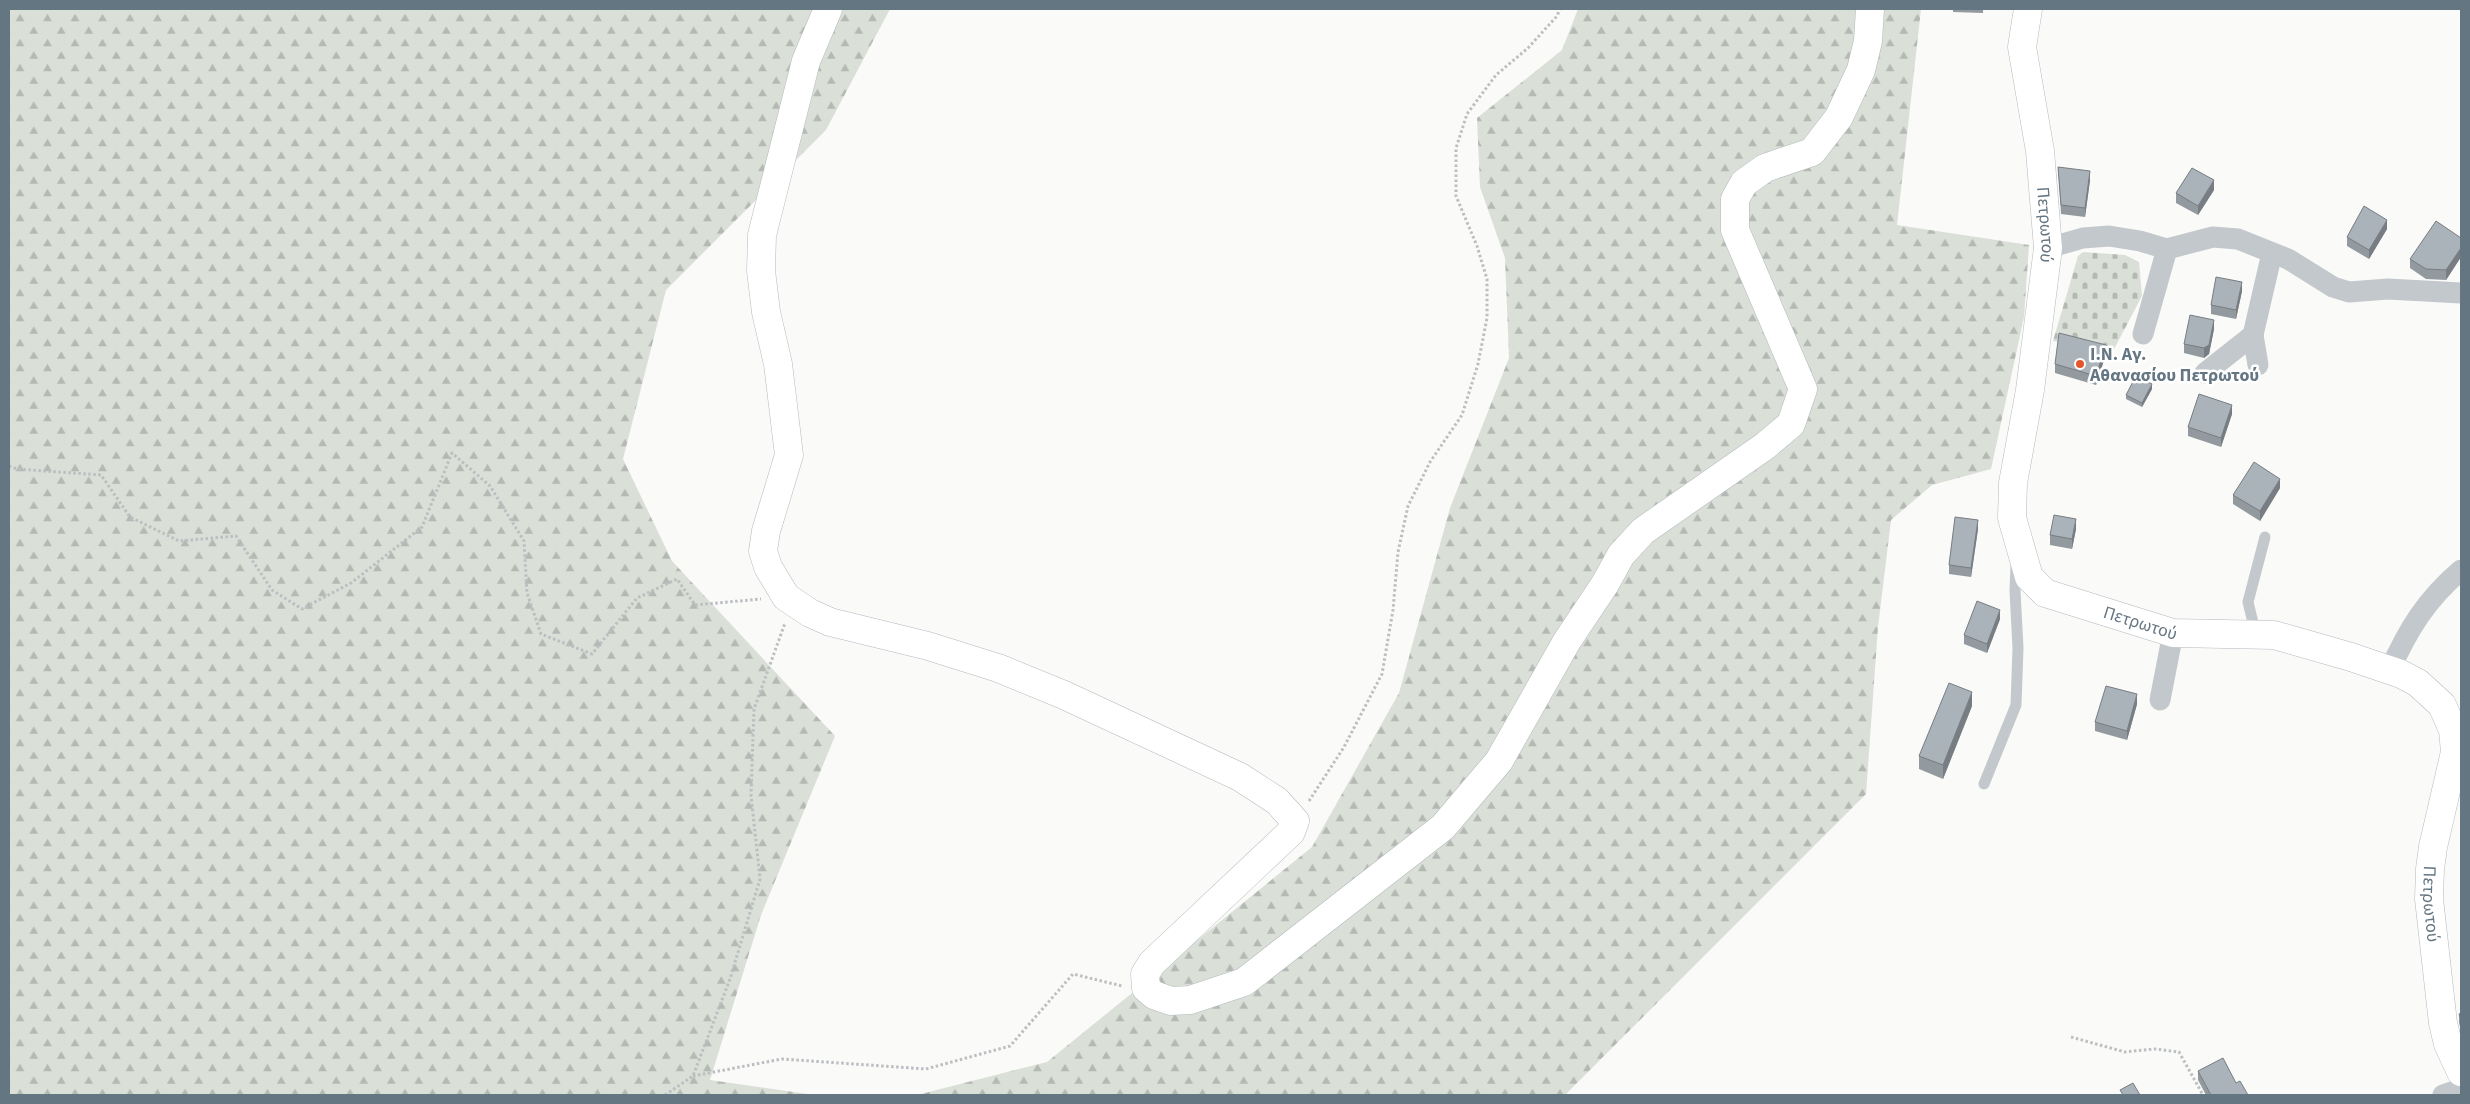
<svg xmlns="http://www.w3.org/2000/svg" width="2470" height="1104" font-family="'Source Sans 3',sans-serif">
<style>
.forest{fill:url(#forest-firs)}
.cemetery{fill:url(#cemetery-stones)}
.lines{fill:none;stroke-linecap:round;stroke-linejoin:round}
.secondary-casing{stroke:#b3babf;stroke-width:29}
.path{stroke:#bbbfc2;stroke-width:3;stroke-dasharray:2.5 2.5;stroke-linecap:butt}
.lane{stroke:#c3c8cc;stroke-width:11}
.street{stroke:#c3c8cc;stroke-width:21}
.secondary{stroke:#fff;stroke-width:28}
.wall{fill:#929a9f}
.shaded-wall{fill:#777d82}
.building{fill:#aab3b9;stroke:#777d82}
.poi-dot{fill:#e4572e;stroke:#fff;stroke-width:2}
.labels{text-anchor:middle;dominant-baseline:central;stroke-width:5;stroke-linejoin:round;paint-order:stroke}
.street-label{font-size:18px;fill:#657683;stroke:#fff}
.poi-label{font-size:18px;font-weight:bold;fill:#657683;stroke:#fff;text-anchor:start}
</style>
<defs>
<pattern id="forest-firs" width="22" height="20" patternUnits="userSpaceOnUse" patternTransform="scale(1.25)"><rect width="22" height="20" fill="#dadfd7"/><path d="M5 1l3.5 6h-7zM16 11l3.5 6h-7z" fill="#b4b9b4"/></pattern>
<pattern id="cemetery-stones" width="16" height="16" patternUnits="userSpaceOnUse" patternTransform="scale(1.25)"><rect width="16" height="16" fill="#dadfd7"/><path d="M2 7V4a2 2 0 0 1 4 0v3zM10 15v-3a2 2 0 0 1 4 0v3z" fill="#b4b9b4"/></pattern>
</defs>
<rect width="100%" height="100%" fill="#fafaf8"/>
<g class="forest">
<path d="M9,9h881l-64,121 -160,160 -43,169 49,102 163,175 -74,179 -51,165 105,15h-806z"/>
<path d="M1578,9h343l-24,216 132,20 -5,72 -33,152 -59,16 -41,35 -13,107 -12,167 -301,301h-648l130,-33 265,-215 87,-154 51,-185 59,-150 -4,-100 -25,-71 -3,-69 85,-68z"/>
</g>
<path class="cemetery" d="M2083,252l42,3 14,7 3,34 -29,55 -60,-10 25,-85z"/>
<g class="lines">
<g class="secondary-casing">
<g id="secondary">
<path d="M828,9l-22,52 -44,174 -1,36 5,41 12,52 11,91 -23,76 -3,20 5,16 18,30 24,16 20,9 98,24 70,22 66,27 176,82 37,24 18,20 -4,11 -139,131 -7,11 1,14 8,7 17,6 19,-1 54,-18 199,-155 56,-66 68,-120 38,-57 16,-29 22,-24 122,-85 26,-22 12,-35 -68,-159v-31l9,-16 21,-15 47,-16 27,-35 22,-47 7,-29 2,-32"/>
<path id="s1" d="M2028,9l-6,38 18,104 8,97 -18,142 -17,93 -1,35 17,59 16,16 128,40 101,2 77,22 50,17 17,9 24,22 11,25 2,22 -22,95 -3,22 -1,30 14,124 5,21 13,28"/>
</g>
</g>
<g class="path">
<path d="M9,466l8,3 84,6 29,42 49,24 57,-5 36,54 30,19 49,-26 71,-56 30,-74 38,33 34,55 3,52 14,41 51,20 45,-56 40,-19 18,26 66,-6"/>
<path d="M1309,801l35,-54 38,-73 11,-64 5,-58 10,-46 22,-44 32,-47 16,-51 9,-46v-39l-10,-33 -21,-50v-48l11,-34 29,-39 32,-27 29,-32 3,-7"/>
<path d="M2071,1037l54,15 30,-3 24,3 24,43"/>
<path d="M693,1076l89,-17 144,10 84,-23 63,-72 49,12"/>
<path d="M665,1095l28,-19 37,-97 30,-100 -9,-84 3,-86 31,-86"/>
</g>
<g class="lane">
<path d="M2256,635l-8,-33 17,-65"/>
<path d="M1984,784l32,-79 2,-57 -3,-57 1,-26"/>
</g>
<g class="street">
<path d="M2048,248l35,-10 26,-2 31,5 27,8 46,-12 25,2 50,20 45,28 16,5 39,-3 73,4"/>
<path d="M2143,334l24,-85"/>
<path d="M2253,335l5,30"/>
<path d="M2205,373l48,-38 19,-82"/>
<path d="M2390,670c18,-41 37,-71 71,-100"/>
<path d="M2160,700l13,-67"/>
<path d="M2443,1095l18,-6"/>
</g>
<use href="#secondary" class="secondary"/>
</g>
<g class="wall">
<path d="M1953,9h30v4l-30,-1z"/>
<path d="M2058,167l32,13 -5,37 -24,-3z"/>
<path d="M2214,190l-16,25 -22,-12v-10z"/>
<path d="M2387,229l-18,30 -22,-13v-9z"/>
<path d="M2461,238v19l-15,23 -20,-1 -16,-11v-9z"/>
<path d="M2242,291l-6,28 -25,-5v-9z"/>
<path d="M2214,329l-5,25 -5,4 -20,-5v-9z"/>
<path d="M2106,354l-10,31 -41,-12v-9z"/>
<path d="M2152,389l-10,18 -16,-8v-4z"/>
<path d="M2232,414l-11,33 -33,-11v-9z"/>
<path d="M2280,488l-20,33 -27,-17v-9z"/>
<path d="M1978,529l-7,48 -22,-3v-9z"/>
<path d="M2076,529l-4,20 -22,-4v-10z"/>
<path d="M2000,619l-13,34 -23,-9v-9z"/>
<path d="M2137,704l-10,36 -32,-9v-9z"/>
<path d="M1972,706l-29,73 -24,-10v-13z"/>
<path d="M2461,1013v17l-2,-7v-9z"/>
<path d="M2198,1071l38,12 12,12h-42l-8,-15z"/>
</g>
<g class="shaded-wall">
<path d="M2090,171v9l-5,37v-9z"/>
<path d="M2214,180v10l-16,25v-9z"/>
<path d="M2387,220v9l-18,30v-9z"/>
<path d="M2461,248v9l-15,23v-10z"/>
<path d="M2242,282v9l-6,28v-9z"/>
<path d="M2214,320v9l-5,25 -5,4v-10z"/>
<path d="M2106,345v9l-10,31v-9z"/>
<path d="M2152,384v5l-10,18v-4z"/>
<path d="M2232,405v9l-11,33v-9z"/>
<path d="M2280,479v9l-20,33v-10z"/>
<path d="M2076,519v10l-4,20v-10z"/>
<path d="M1978,520v9l-7,48v-9z"/>
<path d="M2000,610v9l-13,34v-9z"/>
<path d="M1972,692v14l-29,73v-14z"/>
<path d="M2137,694v10l-10,36v-9z"/>
</g>
<g class="building">
<path d="M2058,167l32,4 -5,37 -24,-3z"/>
<path d="M2192,168l22,12 -16,26 -22,-13z"/>
<path d="M2364,206l23,14 -18,30 -22,-13z"/>
<path d="M2436,221l25,17v10l-15,22 -20,-1 -16,-10z"/>
<path d="M2216,277l26,5 -6,28 -25,-5z"/>
<path d="M2190,315l24,5 -5,25 -5,3 -20,-4z"/>
<path d="M2059,333l47,12 -10,31 -41,-12z"/>
<path d="M2136,376l16,8 -10,19 -16,-8z"/>
<path d="M2199,394l33,11 -11,33 -33,-11z"/>
<path d="M2254,462l26,17 -20,32 -27,-16z"/>
<path d="M2054,515l22,4 -4,20 -22,-4z"/>
<path d="M1955,517l23,3 -7,48 -22,-3z"/>
<path d="M1977,601l23,9 -13,34 -23,-9z"/>
<path d="M1949,683l23,9 -29,73 -24,-9z"/>
<path d="M2106,686l31,8 -10,37 -32,-9z"/>
<path d="M2461,1013v7l-2,-6z"/>
<path d="M2223,1058l13,25 4,-2 8,14h-37l-13,-24z"/>
<path d="M2133,1083l7,12h-17l-3,-5z"/>
</g>
<circle class="poi-dot" cx="2080" cy="364" r="5"/>
<g class="labels">
<g class="street-label">
<text stroke="none"><textPath href="#s1" startOffset="218">Πετρωτού</textPath></text>
<text stroke="none"><textPath href="#s1" startOffset="698">Πετρωτού</textPath></text>
<text stroke="none"><textPath href="#s1" startOffset="1222">Πετρωτού</textPath></text>
</g>
<g class="poi-label">
<text x="2090" y="354">Ι.Ν. Αγ.<tspan x="2090" dy="21">Αθανασίου Πετρωτού</tspan></text>
</g>
</g>
<rect width="2470" height="1104" fill="none" stroke="#657683" stroke-width="20"/>
</svg>
